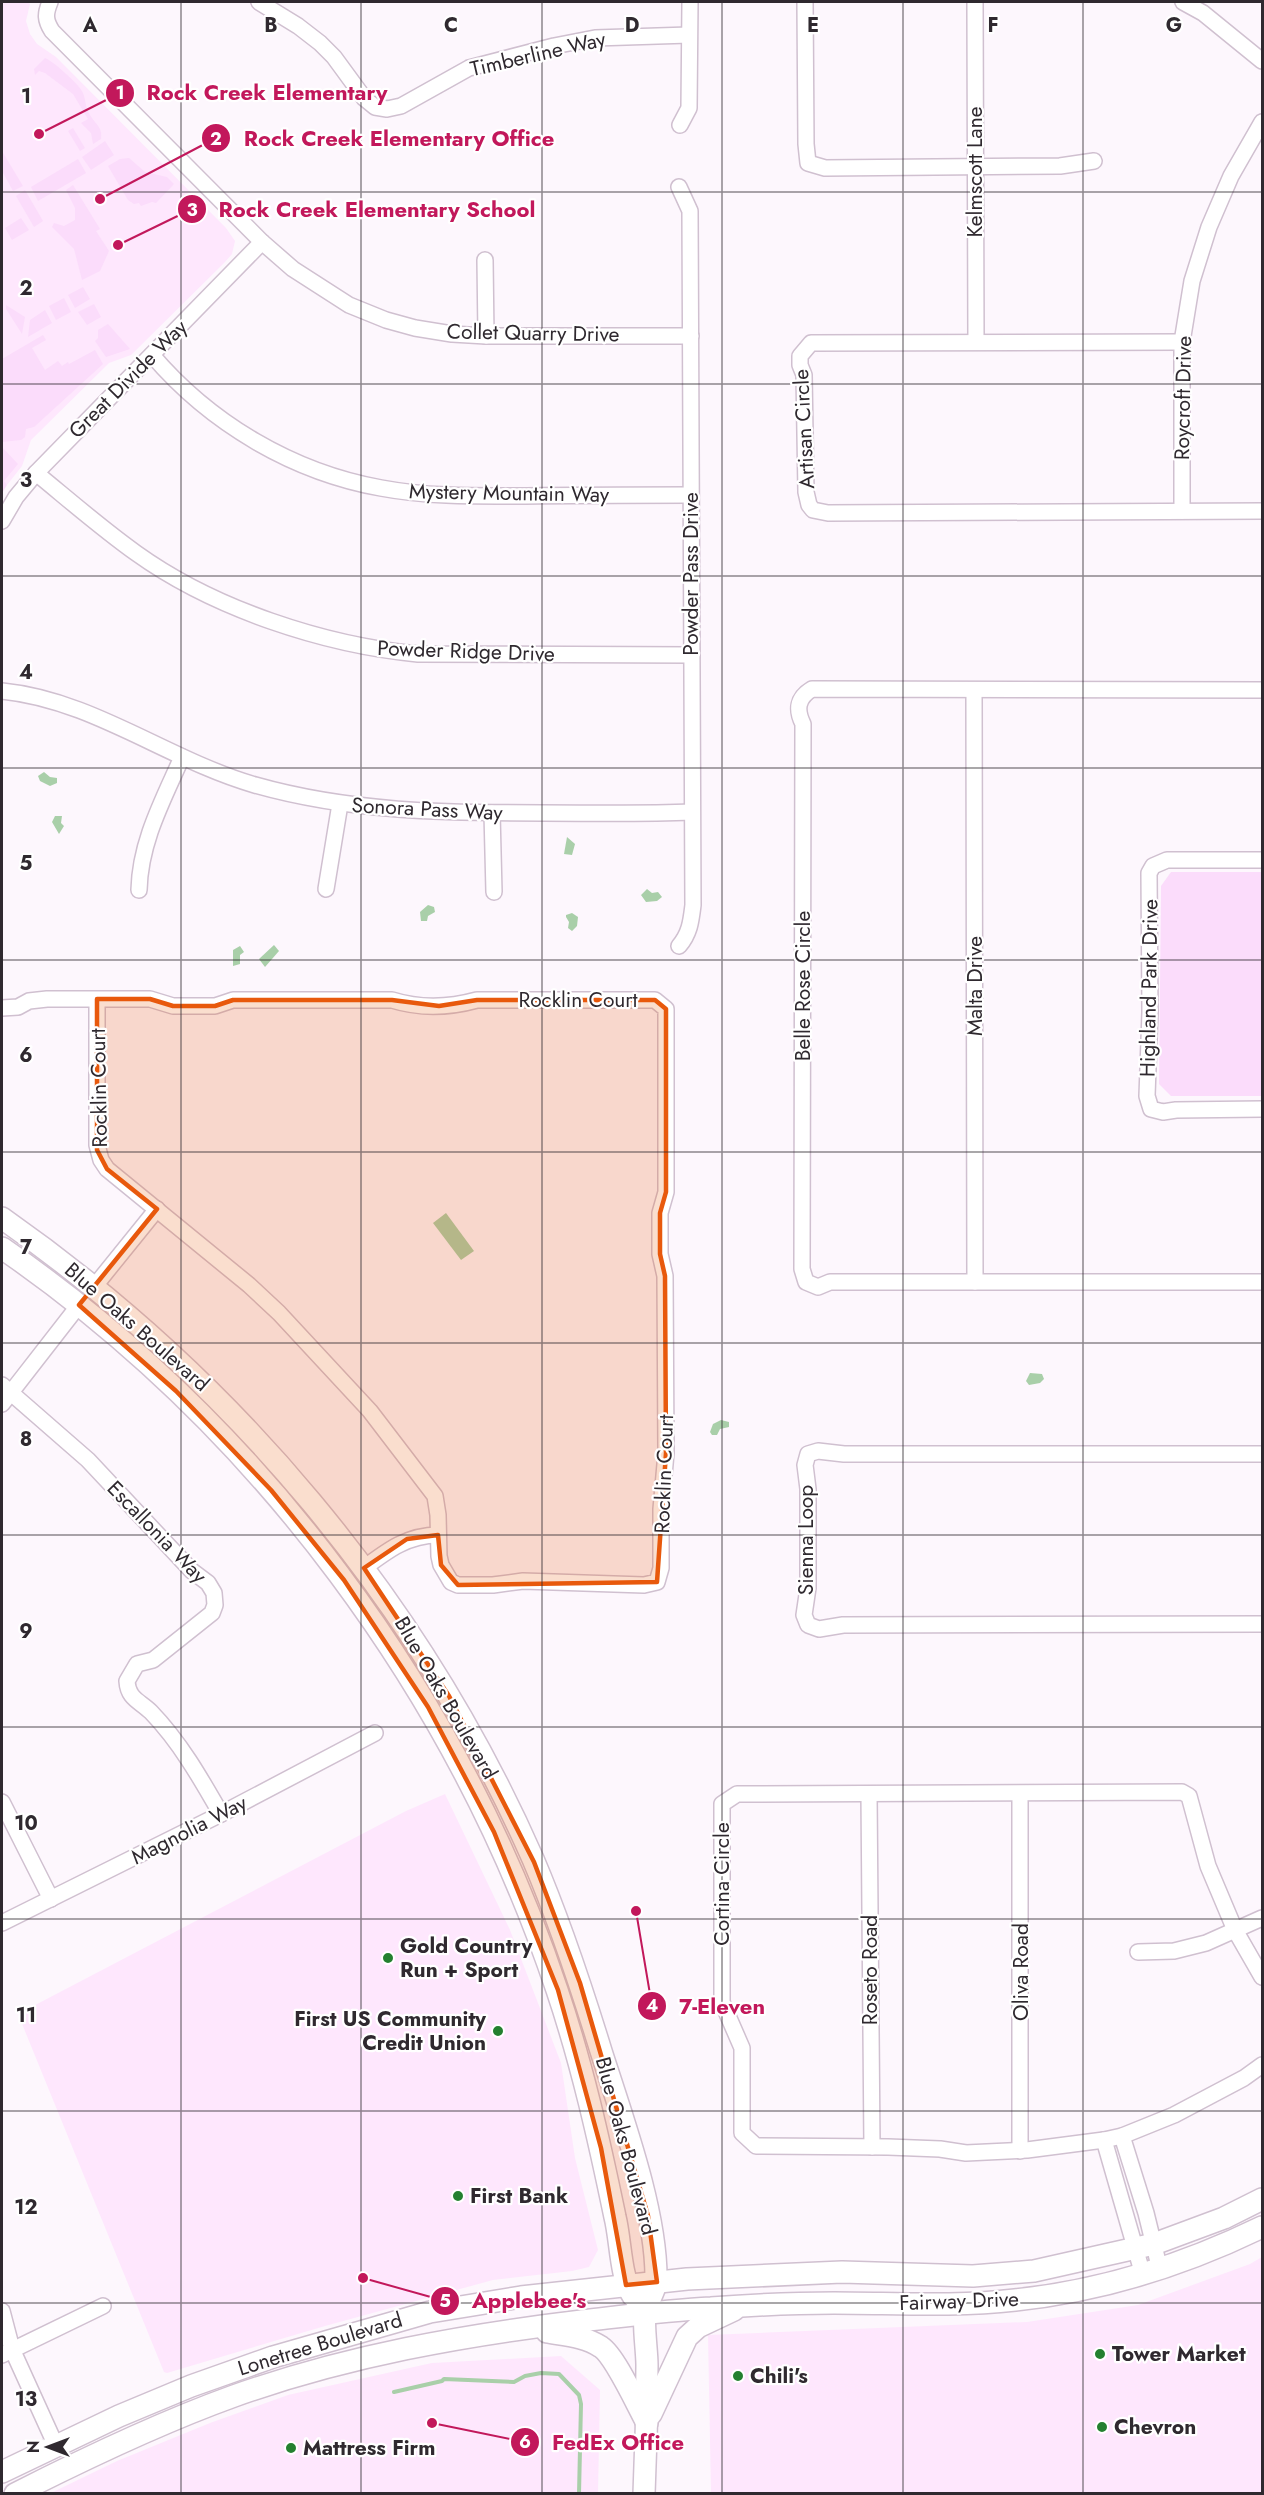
<svg xmlns="http://www.w3.org/2000/svg" width="1264" height="2495" font-family="Jost,sans-serif">
<style>
.built{fill:#fee7fd}
.green{fill:#fbdcfb}
.water{fill:#a9cfa9}
.lines{fill:none;stroke-linecap:round;stroke-linejoin:round}
.stream{stroke:#a9cfa9;stroke-width:4}
.street-casing{stroke:#d0c0d0;stroke-width:18}
.secondary-casing{stroke:#d0c0d0;stroke-width:24}
.street{stroke:#fff;stroke-width:15}
.secondary{stroke:#fff;stroke-width:21}
.marked{fill:#e8590c;fill-opacity:0.2;stroke:#e8590c;stroke-width:4.5;stroke-linejoin:round}
.grid{fill:none;stroke:#2f292f;stroke-width:1.5;stroke-opacity:0.55}
.poi-dot{fill:#248030;stroke:#fff;stroke-width:2}
.labels{text-anchor:middle;dominant-baseline:central;stroke-width:4.5;stroke-linejoin:round;paint-order:stroke}
.street-label{font-size:21px;fill:#2f292f;stroke:#fff}
.poi-label{font-size:21px;font-weight:bold;fill:#2f292f;stroke:#fff;text-anchor:start}
.grid-label{font-size:20px;text-anchor:middle;font-weight:bold;fill:#2f292f;stroke:#fff;stroke-width:4.5;stroke-linejoin:round;paint-order:stroke}
.leader{fill:none;stroke:#c2185b;stroke-width:2}
.callout-dot{fill:#c2185b;stroke:#fff;stroke-width:2}
.mark-label{font-size:18px;text-anchor:middle;font-weight:bold;fill:#fff}
.callout-label{font-size:22px;text-anchor:middle;font-weight:bold;fill:#c2185b;stroke:#fff;stroke-width:4.5;stroke-linejoin:round;paint-order:stroke}
</style>
<rect width="100%" height="100%" fill="#fdf7fd"/>
<g class="built">
<path d="M2,2h25l3,2 -4,17 4,13 7,10 19,13 170,171 9,13 -3,13 -8,9 -93,92 -22,8 -78,77 -9,26 -15,19 -5,-6z"/>
<path d="M445,1794l65,136 51,133 14,95 23,92 -9,17 -17,4 -79,9 -168,46 -158,47 -3,-1 -146,-358 388,-203z"/>
<path d="M1262,2257v236h-551l-3,-158 319,-13 111,-17 112,-41z"/>
<path d="M561,2356l39,34 -2,103h-547l66,-32 93,-38 78,-28 144,-32z"/>
</g>
<g class="green">
<path d="M45,58c8,3 35,27 38,35 3,7 2,15 7,22 5,9 13,12 11,24l-8,5 -2,-11 -10,-10 7,-4 -15,-25 -28,-21 -6,-2 -4,4 -1,-6z"/>
<path d="M73,128l12,20 -5,3 -12,-20z"/>
<path d="M105,141l9,14 -23,15 -9,-13z"/>
<path d="M2,151l21,35 -10,5 -11,-20z"/>
<path d="M129,158l16,14 22,5 7,7 -18,19 -4,-1 -11,4 -2,-3 -5,1 -6,-4 -20,-34 12,-7z"/>
<path d="M78,159l8,14 -48,28 -7,-14z"/>
<path d="M73,185l27,44 -4,2 13,20 -9,20 -18,9 -8,-31 -22,-22 2,-4 10,3 11,-6v-12l-9,-18z"/>
<path d="M25,190l18,31 -9,6 -18,-31z"/>
<path d="M21,218l8,12 -17,10 -7,-12z"/>
<path d="M83,287l7,12 -15,9 -7,-13z"/>
<path d="M64,298l7,14 -15,8 -7,-14z"/>
<path d="M94,304l7,13 -14,8 -9,-13z"/>
<path d="M6,305l19,12 -3,17 -16,-25z"/>
<path d="M45,310l7,13 -24,14 2,-17z"/>
<path d="M108,324l22,25 -24,8 -11,-16 3,-3v-8z"/>
<path d="M43,335l3,5 -14,8 13,22 13,-9 4,5 6,-4 1,2 26,-14 8,14 -69,63 -8,2 -1,8 -4,3 -19,2v-83z"/>
<path d="M2,447l16,17 -14,17 3,4 -5,8z"/>
<path d="M1171,872h91v224h-91l-12,-12 2,-198z"/>
</g>
<g class="water">
<path d="M44,772l6,5 7,1v5l-7,3 -10,-5 -2,-5z"/>
<path d="M55,816h7l-1,7 3,3 -5,8 -7,-12z"/>
<path d="M567,837l8,7 -3,11 -8,-1z"/>
<path d="M647,889l5,4 6,-1 4,5 -5,4 -11,1 -5,-7z"/>
<path d="M428,905l6,2 1,5 -7,4 -1,5h-6l-1,-9z"/>
<path d="M572,913l6,4 -1,9 -5,5 -4,-3 1,-6 -3,-5v-2z"/>
<path d="M274,945l5,6 -14,16 -6,-8z"/>
<path d="M240,946l4,6 -4,3v9l-7,2v-16z"/>
<path d="M446,1213l28,38 -13,9 -28,-37z"/>
<path d="M1030,1373l12,1 2,5 -4,4 -11,2 -3,-4z"/>
<path d="M721,1420l8,2v5l-9,2 -3,6h-5l-2,-3 3,-8z"/>
</g>
<g class="lines">
<path class="stream" d="M394,2392l48,-11 2,-2 70,3 11,-6 16,-3 18,1 20,21 2,9 -2,90"/>
<g class="street-casing">
<g id="street">
<path d="M50,2c-5,12 -5,18 2,29l210,211 31,27 56,36 37,15 29,8 37,6 34,2h205"/>
<path d="M259,2l39,24 22,17 14,14 30,41 11,9 12,2 14,-3 68,-38 85,-22 41,-8 94,-3"/>
<path d="M805,2l1,142 2,19 17,5 235,-2 34,-5"/>
<path d="M975,2l1,340"/>
<path d="M1183,2l20,11 59,48"/>
<path d="M680,125l9,-17 1,-106"/>
<path d="M679,187l11,24 3,694c-2,16 -3,28 -14,41"/>
<path d="M485,260l1,76"/>
<path d="M1182,342l-371,1 -11,13v9l4,10 2,117 3,13 4,5 15,3 434,-2"/>
<path d="M152,355c58,68 140,117 229,133 48,9 96,8 145,8 55,-1 110,-1 165,-1"/>
<path d="M36,473c33,27 65,55 100,80 78,56 188,92 282,101l274,1"/>
<path d="M1182,511v-169l10,-61 17,-54 22,-51 31,-54"/>
<path d="M2,521l14,-24 20,-24 226,-231"/>
<path d="M974,690l1,592"/>
<path d="M1262,690l-450,-1c-15,9 -16,21 -9,35l-1,545 4,13 12,5 12,-5h432"/>
<path d="M2,691c91,9 166,69 253,94 95,27 190,28 288,28 50,0 100,1 149,-1"/>
<path d="M492,813l2,79"/>
<path d="M1262,860h-95l-14,6 -4,7 1,139 -3,84 4,13 12,3 13,-2 86,-1"/>
<path d="M326,889l14,-85"/>
<path d="M139,890c1,-48 24,-90 43,-133"/>
<path d="M2,1008l16,-1 11,-6 18,-2h103l23,7h42l18,-6h159c29,9 56,8 85,0h178l11,9v183l-6,21v41l5,22 1,177 -5,56v59l-4,14 -13,3 -121,-4 -30,4h-35l-7,-3 -10,-17 -2,-9 -1,-41 -3,-19 -65,-85 -91,-98 -30,-28 -142,-116 -6,-9 -4,-15v-146"/>
<path d="M94,1287l63,-78"/>
<path d="M2,1385l86,75 104,111 16,12 6,10 1,12 -3,8 -59,47 -16,4 -10,17c1,18 13,20 24,31 29,30 50,67 70,102"/>
<path d="M2,1404l77,-99"/>
<path d="M1262,1454h-418l-26,-3 -10,3 -3,11 3,24v99l-4,27 4,10 11,4 24,-4 419,-1"/>
<path d="M364,1568c24,-18 44,-33 74,-33"/>
<path d="M869,1794l3,353"/>
<path d="M1020,1794v357"/>
<path d="M2,1802l49,97"/>
<path d="M2,1923l219,-109 154,-81"/>
<path d="M1138,1952l36,-1 32,-8 56,-25"/>
<path d="M1262,1977l-27,-47 -27,-64 -19,-70 -7,-4 -445,2 -15,10v198l20,46v85l14,13 132,1 52,2 26,4 61,-3 77,-10 18,-4 52,-21 70,-37 18,-13"/>
<path d="M1122,2136l24,77 14,57"/>
<path d="M1104,2140l39,135"/>
<path d="M2,2311l10,38 44,97"/>
<path d="M2,2355l101,-49"/>
</g>
</g>
<g class="secondary-casing">
<g id="secondary">
<path d="M2,1218c231,162 417,382 531,641 27,63 48,127 68,192 21,66 55,158 55,226 1,13 -9,24 -11,36 -2,12 2,38 2,52 0,43 -1,86 -3,129"/>
<path d="M2,1248c258,178 455,444 555,742 25,74 42,150 58,227 6,24 5,60 18,79"/>
<path d="M547,2332c17,3 38,4 54,15 14,9 36,58 46,76"/>
<path d="M651,2414l36,-77 11,-10 36,-17"/>
<path d="M2,2472l117,-56 72,-30 82,-29 157,-45 91,-15 166,-18 155,-7 131,4 61,-5 120,-27 70,-26 38,-19"/>
<path d="M15,2494c71,-36 144,-71 219,-98 112,-40 230,-61 348,-75 43,-5 86,-11 129,-13 41,-3 82,-5 123,-5 60,0 121,4 181,-3 87,-9 169,-35 247,-73"/>
</g>
</g>
<use href="#street" class="street"/>
<use href="#secondary" class="secondary"/>
</g>
<path class="marked" d="M97,999h53l23,7h42l18,-6h159l47,6 38,-6h178l11,9v183l-6,21v41l5,22 1,177 -9,129 -199,3 -17,-20 -3,-30 -31,4 -43,29 85,128 85,166 46,121 68,233 9,66 -31,3 -25,-137 -43,-158 -64,-158 -66,-125 -84,-127 -73,-90 -95,-99 -97,-86 78,-96 -50,-40 -10,-19z"/>
<path class="grid" d="M181,2v2492M361,2v2492M542,2v2492M722,2v2492M903,2v2492M1083,2v2492M2,192h1260M2,384h1260M2,576h1260M2,768h1260M2,960h1260M2,1152h1260M2,1343h1260M2,1535h1260M2,1727h1260M2,1919h1260M2,2111h1260M2,2303h1260"/>
<g class="poi-dot">
<circle cx="388" cy="1958" r="6"/>
<circle cx="498" cy="2031" r="6"/>
<circle cx="458" cy="2196" r="6"/>
<circle cx="1100" cy="2354" r="6"/>
<circle cx="738" cy="2376" r="6"/>
<circle cx="1102" cy="2427" r="6"/>
<circle cx="291" cy="2448" r="6"/>
</g>
<g class="labels">
<g class="street-label">
<text transform="translate(538 54) rotate(-13)">Timberline Way</text>
<text transform="translate(975 172) rotate(-90)">Kelmscott Lane</text>
<text transform="translate(533 333) rotate(1)">Collet Quarry Drive</text>
<text transform="translate(128 379) rotate(-45)">Great Divide Way</text>
<text transform="translate(1183 398) rotate(-89)">Roycroft Drive</text>
<text transform="translate(804 429) rotate(-93)">Artisan Circle</text>
<text transform="translate(509 493) rotate(1)">Mystery Mountain Way</text>
<text transform="translate(691 574) rotate(-90)">Powder Pass Drive</text>
<text transform="translate(466 651) rotate(2)">Powder Ridge Drive</text>
<text transform="translate(427 809) rotate(3)">Sonora Pass Way</text>
<text transform="translate(803 986) rotate(-90)">Belle Rose Circle</text>
<text transform="translate(975 986) rotate(-90)">Malta Drive</text>
<text transform="translate(1149 988) rotate(-89)">Highland Park Drive</text>
<text x="578" y="1000">Rocklin Court</text>
<text transform="translate(99 1088) rotate(-91)">Rocklin Court</text>
<text transform="translate(137 1327) rotate(41)">Blue Oaks Boulevard</text>
<text transform="translate(664 1474) rotate(-88)">Rocklin Court</text>
<text transform="translate(157 1532) rotate(46)">Escallonia Way</text>
<text transform="translate(806 1540) rotate(-90)">Sienna Loop</text>
<text transform="translate(446 1698) rotate(60)">Blue Oaks Boulevard</text>
<text transform="translate(189 1830) rotate(-27)">Magnolia Way</text>
<text transform="translate(722 1884) rotate(-90)">Cortina Circle</text>
<text transform="translate(870 1970) rotate(-90)">Roseto Road</text>
<text transform="translate(1021 1972) rotate(-90)">Oliva Road</text>
<text transform="translate(626 2146) rotate(75)">Blue Oaks Boulevard</text>
<text transform="translate(959 2301) rotate(-2)">Fairway Drive</text>
<text transform="translate(320 2344) rotate(-17)">Lonetree Boulevard</text>
</g>
<g class="poi-label">
<text x="400" y="1946">Gold Country<tspan x="400" dy="24">Run + Sport</tspan></text>
<text x="486" y="2019" text-anchor="end">First US Community<tspan x="486" dy="24">Credit Union</tspan></text>
<text x="470" y="2196">First Bank</text>
<text x="1112" y="2354">Tower Market</text>
<text x="750" y="2376">Chili's</text>
<text x="1114" y="2427">Chevron</text>
<text x="303" y="2448">Mattress Firm</text>
</g>
</g>
<g class="grid-label">
<text x="90" y="32">A</text>
<text x="271" y="32">B</text>
<text x="451" y="32">C</text>
<text x="632" y="32">D</text>
<text x="813" y="32">E</text>
<text x="993" y="32">F</text>
<text x="1174" y="32">G</text>
<text x="26" y="103">1</text>
<text x="26" y="295">2</text>
<text x="26" y="487">3</text>
<text x="26" y="679">4</text>
<text x="26" y="870">5</text>
<text x="26" y="1062">6</text>
<text x="26" y="1254">7</text>
<text x="26" y="1446">8</text>
<text x="26" y="1638">9</text>
<text x="26" y="1830">10</text>
<text x="26" y="2022">11</text>
<text x="26" y="2214">12</text>
<text x="26" y="2406">13</text>
</g>
<path class="leader" d="M39 134L120 93M100 199L216 138M118 245L192 209M636 1911L652 2006M363 2278L445 2301M432 2423L525 2442"/>
<g class="callout-dot">
<circle cx="39" cy="134" r="6"/>
<circle cx="100" cy="199" r="6"/>
<circle cx="118" cy="245" r="6"/>
<circle cx="636" cy="1911" r="6"/>
<circle cx="363" cy="2278" r="6"/>
<circle cx="432" cy="2423" r="6"/>
<circle cx="120" cy="93" r="15"/>
<circle cx="216" cy="138" r="15"/>
<circle cx="192" cy="209" r="15"/>
<circle cx="652" cy="2006" r="15"/>
<circle cx="445" cy="2301" r="15"/>
<circle cx="525" cy="2442" r="15"/>
</g>
<g class="mark-label">
<text x="120" y="99">1</text>
<text x="216" y="145">2</text>
<text x="192" y="216">3</text>
<text x="652" y="2012">4</text>
<text x="445" y="2307">5</text>
<text x="525" y="2448">6</text>
</g>
<g class="callout-label">
<text x="267" y="100">Rock Creek Elementary</text>
<text x="399" y="146">Rock Creek Elementary Office</text>
<text x="377" y="217">Rock Creek Elementary School</text>
<text x="722" y="2014">7-Eleven</text>
<text x="529" y="2308">Applebee's</text>
<text x="618" y="2450">FedEx Office</text>
</g>
<rect width="1264" height="2495" fill="none" stroke="#2f292f" stroke-width="6"/>
<g transform="translate(48 2447) rotate(270)" stroke="#ffffff" stroke-width="4.5" paint-order="stroke">
<path d="M0-4.5L10 22L0 15L-10 22Z" fill="#2f292f"/>
<text y="-9" font-size="16" font-weight="bold" text-anchor="middle" fill="#2f292f">N</text>
</g>
</svg>
